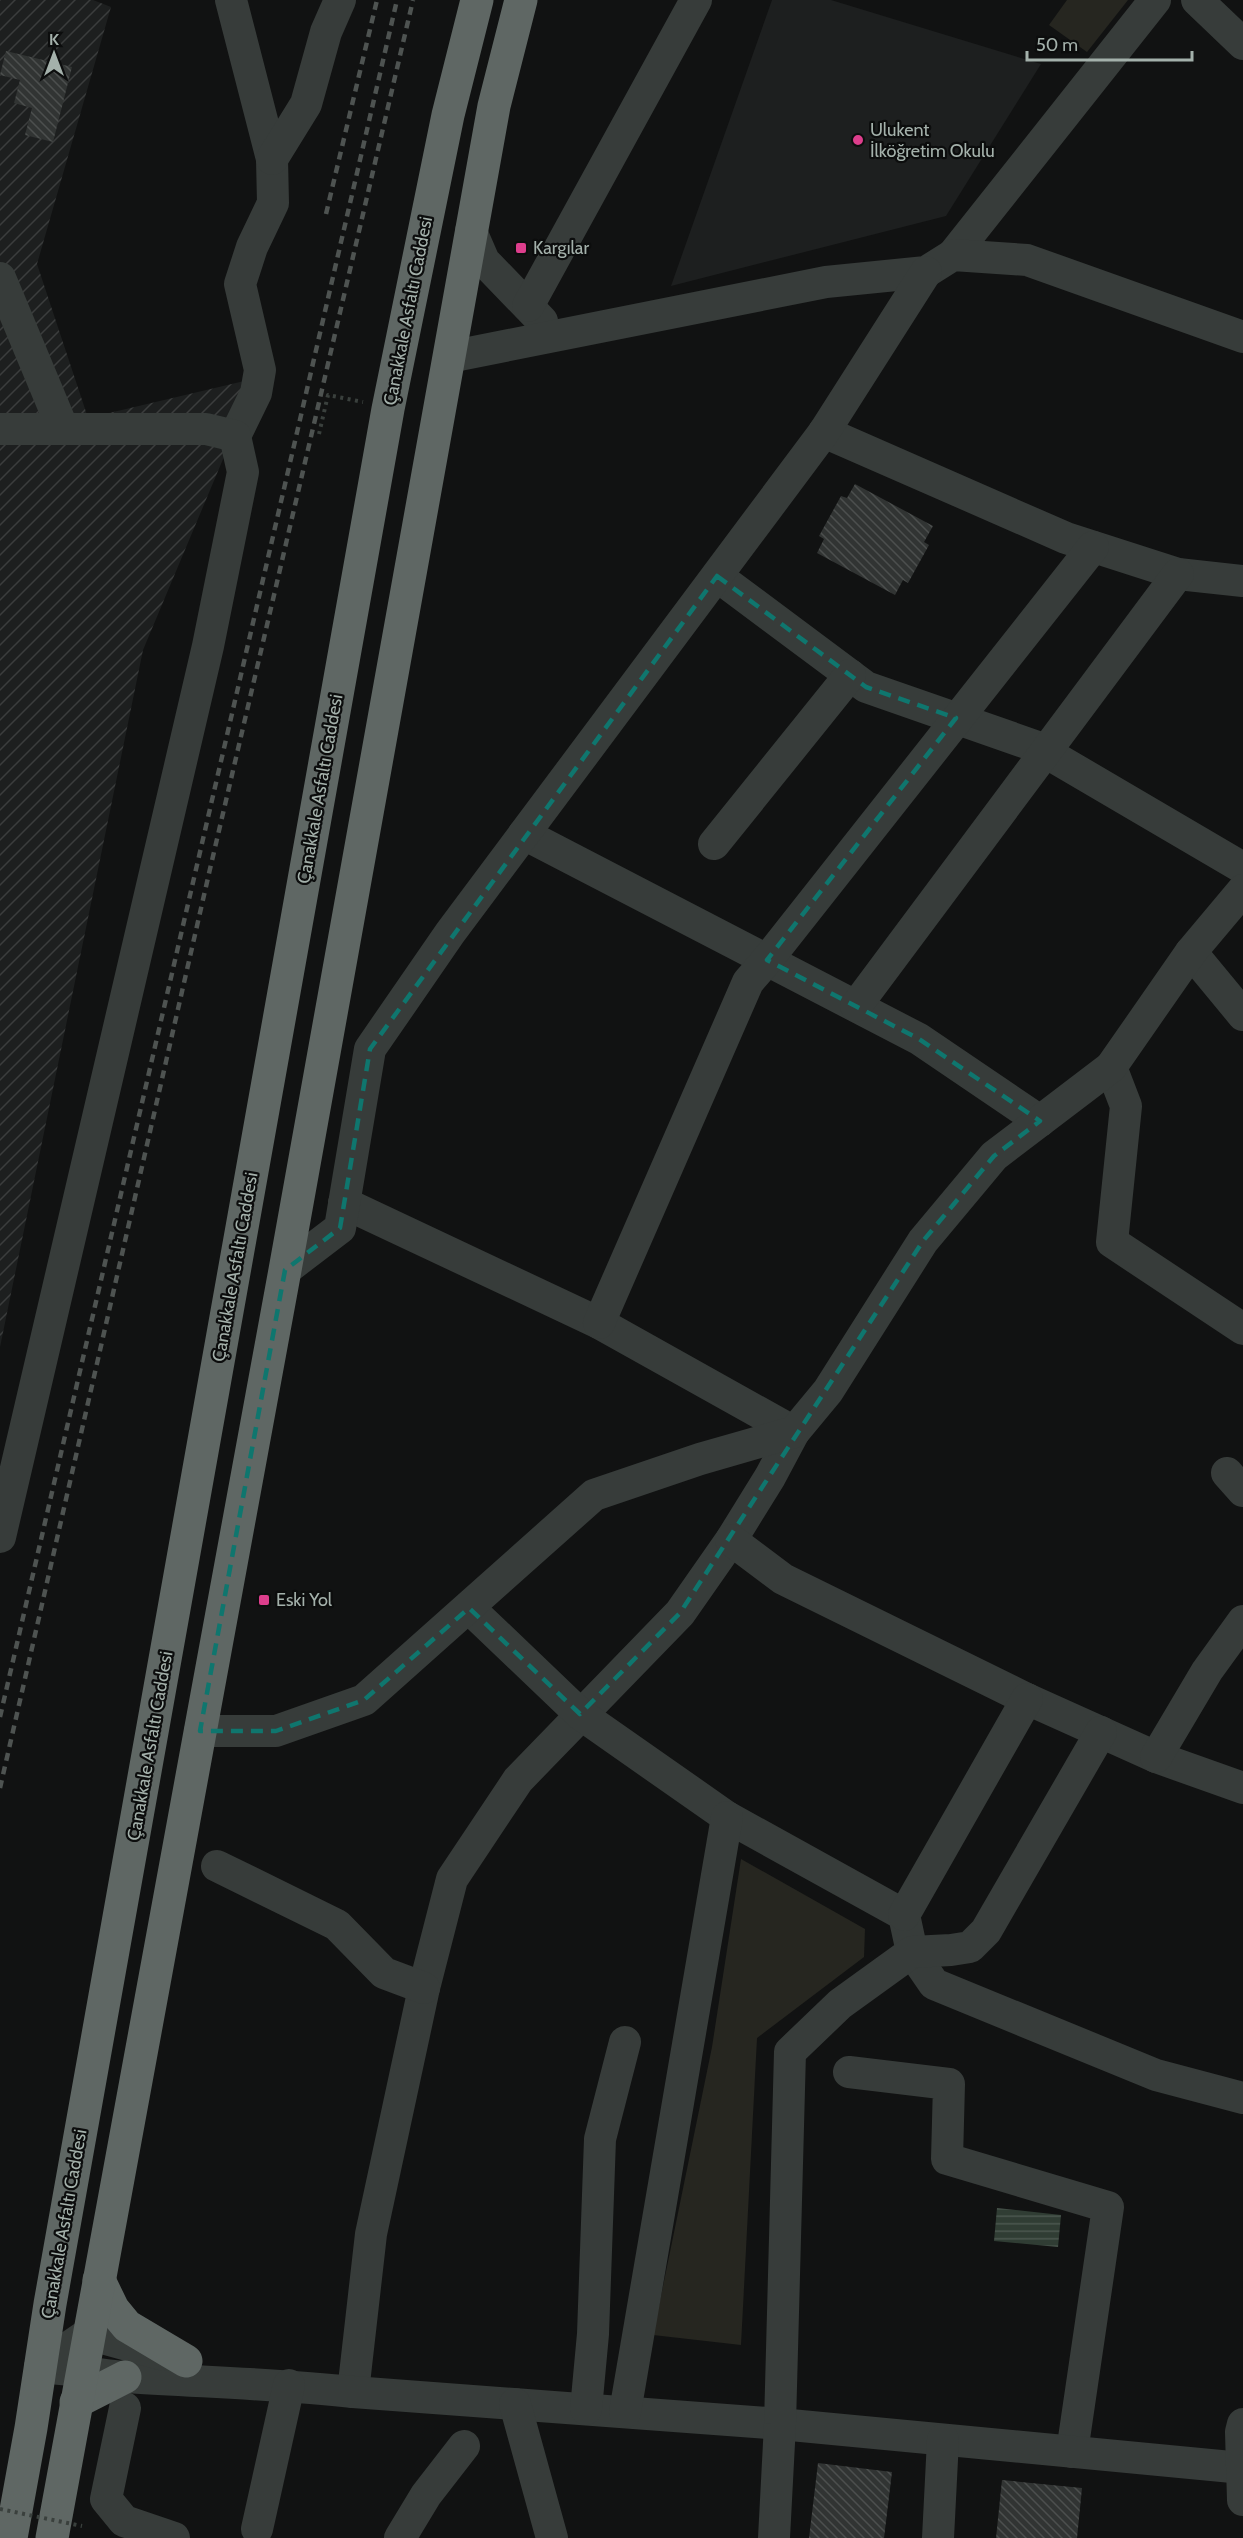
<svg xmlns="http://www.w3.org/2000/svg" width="1243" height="2538" font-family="Cabin,sans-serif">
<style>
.built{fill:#1d1f1f}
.industrial{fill:url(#industrial-furrows)}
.green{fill:#262620}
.water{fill:url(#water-rules)}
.building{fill:url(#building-back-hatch)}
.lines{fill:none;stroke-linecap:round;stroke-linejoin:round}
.path{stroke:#3a403d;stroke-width:4;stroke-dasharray:3 4.5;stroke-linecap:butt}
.minor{stroke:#373c3a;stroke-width:32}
.highway{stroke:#5f6764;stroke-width:33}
.rail{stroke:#4e5351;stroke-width:4.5;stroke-dasharray:8 6;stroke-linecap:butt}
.path-bridge{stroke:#3a403d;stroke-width:4;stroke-dasharray:3 4.5;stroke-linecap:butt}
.marked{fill:none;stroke:#0f766e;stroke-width:4.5;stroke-dasharray:12 8;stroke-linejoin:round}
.poi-dot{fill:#dd3e8c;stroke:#0c0d0d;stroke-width:2}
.labels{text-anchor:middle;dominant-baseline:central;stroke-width:4.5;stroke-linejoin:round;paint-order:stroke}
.poi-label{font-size:18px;fill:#a4b1ab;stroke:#0c0d0d;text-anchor:start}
.street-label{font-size:18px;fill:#a4b1ab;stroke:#0c0d0d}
</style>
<defs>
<pattern id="industrial-furrows" width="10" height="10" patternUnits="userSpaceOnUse" patternTransform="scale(1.5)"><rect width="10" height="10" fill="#1d1f1f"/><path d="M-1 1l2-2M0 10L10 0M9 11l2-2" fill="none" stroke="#3b3d3d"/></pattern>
<pattern id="water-rules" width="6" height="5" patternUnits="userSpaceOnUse" patternTransform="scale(1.5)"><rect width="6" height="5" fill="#303d34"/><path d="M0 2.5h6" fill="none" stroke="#4b574f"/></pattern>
<pattern id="building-back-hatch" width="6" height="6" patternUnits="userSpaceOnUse" patternTransform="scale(1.5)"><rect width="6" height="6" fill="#313433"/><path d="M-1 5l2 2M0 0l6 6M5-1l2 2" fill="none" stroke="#4c4f4e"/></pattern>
</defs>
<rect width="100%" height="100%" fill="#111212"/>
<path class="built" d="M772,0h59l210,64 -95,152 -275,70z"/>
<path class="industrial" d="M0,0h93l18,7 -74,257 51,154 169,-40 -114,272 -143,697z"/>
<g class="green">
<path d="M1067,0h61l-41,52 -38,-27z"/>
<path d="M741,1859l124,70 -1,28 -107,81 -16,307 -88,-10 59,-288z"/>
</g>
<path class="water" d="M997,2208l64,7 -3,32 -64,-6z"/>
<g class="building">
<path d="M6,51l66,16 -19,75 -28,-7 7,-27 -18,-5 6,-23 -20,-5z"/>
<path d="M855,484l78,42 -9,16 5,3 -21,38 -5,-3 -8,15 -78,-42 7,-14 -5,-3 22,-40 6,2z"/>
<path d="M818,2463l74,9 -8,66h-75z"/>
<path d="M1002,2480l80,8 -5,50h-81z"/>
</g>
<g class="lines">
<path class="path" d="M319,434l9,-39 35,7"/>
<g class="minor">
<path d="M231,0l41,159 1,44 -21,44 -12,37 20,86 -4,23 -21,43"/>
<path d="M1197,0l46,44"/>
<path d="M272,159l34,-55 20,-72 14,-32"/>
<path d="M471,231l13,30 58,60"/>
<path d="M953,255l202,-255"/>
<path d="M0,278l63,151"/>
<path d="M528,306l168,-306"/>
<path d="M449,357l377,-75 100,-10 27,-17 74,5 216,77"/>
<path d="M0,429h206l29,7 8,36 -35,174 -208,891"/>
<path d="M824,432l242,106 112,36 65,7"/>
<path d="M717,576l149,111 169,59 208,122"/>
<path d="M524,834l395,205 121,82"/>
<path d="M714,844l136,-169"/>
<path d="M1191,952l52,63"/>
<path d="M856,1006l322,-432"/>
<path d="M1111,1067l15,39 -14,136 131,87"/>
<path d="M344,1203l255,120 195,109 -24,45 -39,63 -51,73 -162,167 -66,99 -28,109 -53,246 -18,158"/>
<path d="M285,1270l55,-42 30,-179 80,-116 374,-501 102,-160"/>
<path d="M599,1323l149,-341 19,-22 326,-413"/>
<path d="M1227,1473l16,18"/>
<path d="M731,1540l52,39 244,120 129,58 87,31"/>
<path d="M469,1608l111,106 147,103 177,98 8,37 22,32 222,91 87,23"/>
<path d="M200,1731h76l88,-31 230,-205 106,-36 94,-27 34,-41 95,-150 71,-85 117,-89 80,-115 52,-62"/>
<path d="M1156,1757l51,-86 36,-50"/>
<path d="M217,1866l120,59 47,48 40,15"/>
<path d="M904,1915l123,-216"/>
<path d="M849,2072l100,12 -2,75 161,48 -36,245"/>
<path d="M40,2367c29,2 58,8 87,10 75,5 151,7 226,15l427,32 463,44"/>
<path d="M40,2367l48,-33 76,21"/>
<path d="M515,2404l37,134"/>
<path d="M125,2408l-19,91 18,22 50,17"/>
<path d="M586,2409l7,-75 7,-195 25,-97"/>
<path d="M625,2412l102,-595"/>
<path d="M1243,2424l-2,8 2,68"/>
<path d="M257,2529l32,-144"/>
<path d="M400,2538l26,-43 38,-49"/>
<path d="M774,2538l6,-114 10,-372 50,-48 72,-52 39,-2 19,-3 16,-16 115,-199"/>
<path d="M938,2538l5,-98"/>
</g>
<g class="highway">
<path d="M99,2280l14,29 14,17 59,35"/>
<path d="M76,2402l49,-25"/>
<path d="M11,2538l20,-110 19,-124 338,-1895 60,-294 29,-115"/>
<path d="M52,2538l233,-1268 209,-1164 27,-106"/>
</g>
<g class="rail">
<path d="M326,214l51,-214"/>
<path d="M0,1717l397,-1717"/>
<path d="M0,1788l210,-919 203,-869"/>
</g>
<path class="path-bridge" d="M0,2509l82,17"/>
</g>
<path class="marked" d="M717,576l149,111 90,31 -189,242 152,79 121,82 -46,35 -71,85 -243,372 -100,101 -111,-106 -105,92 -88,31h-76l85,-461 55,-42 30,-179z"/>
<g class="poi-dot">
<circle cx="858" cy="140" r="6"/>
<rect x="515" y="242" width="12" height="12" rx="3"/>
<rect x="258" y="1594" width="12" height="12" rx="3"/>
</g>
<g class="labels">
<g class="poi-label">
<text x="870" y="130">Ulukent<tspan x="870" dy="21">İlköğretim Okulu</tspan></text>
<text x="533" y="248">Kargılar</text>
<text x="276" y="1600">Eski Yol</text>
</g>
<g class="street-label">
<text transform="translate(408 311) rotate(-79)">Çanakkale Asfaltı Caddesi</text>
<text transform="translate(320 789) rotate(-80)">Çanakkale Asfaltı Caddesi</text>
<text transform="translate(235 1267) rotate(-80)">Çanakkale Asfaltı Caddesi</text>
<text transform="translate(150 1746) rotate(-80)">Çanakkale Asfaltı Caddesi</text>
<text transform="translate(64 2224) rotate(-80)">Çanakkale Asfaltı Caddesi</text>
</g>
</g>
<g transform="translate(54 54)" stroke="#0c0d0d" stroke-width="4.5" paint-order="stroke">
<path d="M0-4.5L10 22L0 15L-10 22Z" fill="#a4b1ab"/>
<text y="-9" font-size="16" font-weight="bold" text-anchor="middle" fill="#a4b1ab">K</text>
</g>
<path d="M1027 51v9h165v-9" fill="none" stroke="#a4b1ab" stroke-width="3"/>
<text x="1036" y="51" font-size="18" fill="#a4b1ab" stroke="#0c0d0d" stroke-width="4.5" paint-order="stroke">50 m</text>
</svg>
